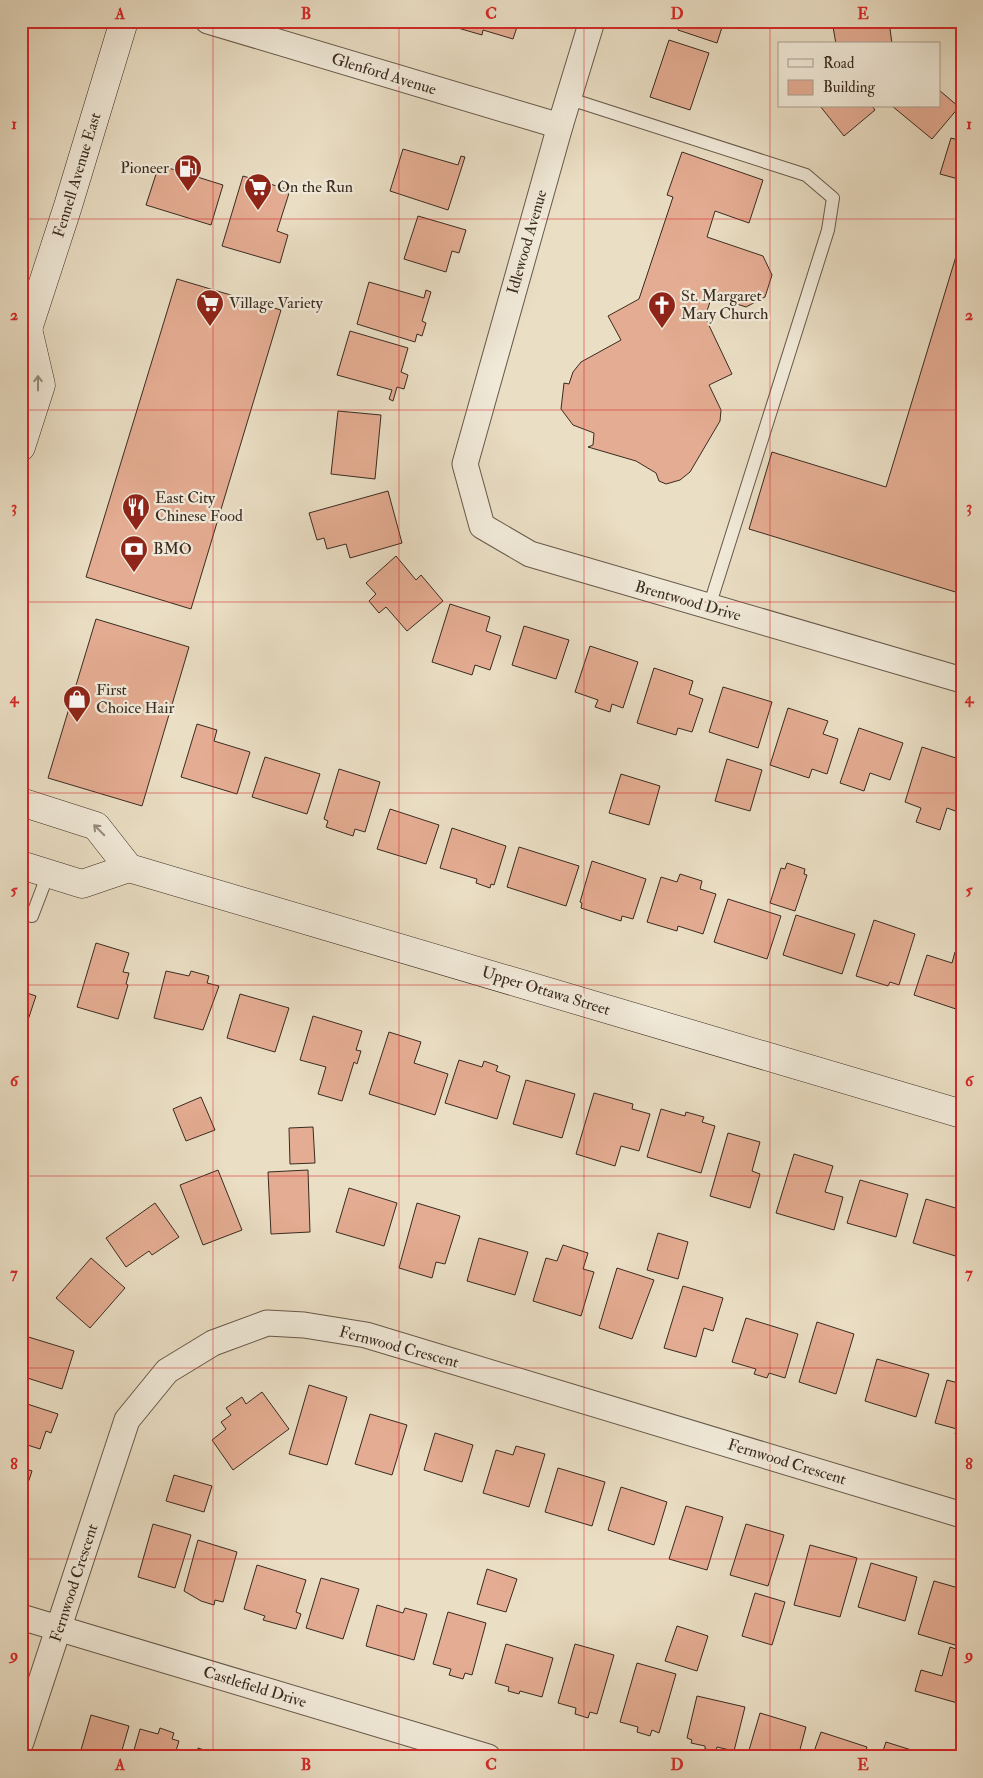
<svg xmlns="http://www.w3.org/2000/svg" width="983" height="1778" font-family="'IM FELL Double Pica',serif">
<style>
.building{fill:#e4ac92;stroke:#3a2b20}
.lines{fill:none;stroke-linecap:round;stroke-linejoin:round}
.service-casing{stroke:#665849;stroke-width:14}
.minor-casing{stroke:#665849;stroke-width:27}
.secondary-casing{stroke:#3a2b20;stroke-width:29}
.service{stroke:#f1ead9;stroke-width:12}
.minor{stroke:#f1ead9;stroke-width:25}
.secondary{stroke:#f1ead9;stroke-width:28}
.oneway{stroke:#968a7c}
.grid{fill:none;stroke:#d62828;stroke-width:1;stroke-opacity:0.55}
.labels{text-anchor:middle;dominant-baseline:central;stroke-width:4.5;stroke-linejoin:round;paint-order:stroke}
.street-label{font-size:16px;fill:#3a2b20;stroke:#f1ead9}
.poi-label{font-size:16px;fill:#3a2b20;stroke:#f1ead9;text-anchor:start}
.neatline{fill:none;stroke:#d62828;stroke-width:2}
.grid-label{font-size:16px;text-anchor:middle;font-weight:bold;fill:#d62828}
</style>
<rect width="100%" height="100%" fill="#eadec4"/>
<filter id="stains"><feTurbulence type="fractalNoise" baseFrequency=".004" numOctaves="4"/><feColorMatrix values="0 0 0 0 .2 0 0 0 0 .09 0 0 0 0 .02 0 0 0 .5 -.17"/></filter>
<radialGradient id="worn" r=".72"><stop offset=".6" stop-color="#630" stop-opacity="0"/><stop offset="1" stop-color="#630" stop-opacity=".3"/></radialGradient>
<g class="building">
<path d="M452,21h67l-6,18 -30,-9 -1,5 -31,-9z"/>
<path d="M681,21h43l-7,22 -39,-13z"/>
<path d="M832,21h57l3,23h-56z"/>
<path d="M669,40l40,13 -19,57 -40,-13z"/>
<path d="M939,90l20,17 -27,32 -40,-33h47z"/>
<path d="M820,106h52l3,4 -31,26z"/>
<path d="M951,138l11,3v39l-22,-6z"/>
<path d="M403,149l55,16 3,-9 4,1 -17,53 -58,-19z"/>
<path d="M682,152l81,28 -14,43 -34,-12 -8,26 56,19 9,19 -7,22 -19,10 -34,-11 -7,21 27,57 -23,11 12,25 -1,11 -30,51 -10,8 -14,4 -7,-3 -3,-8 -20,-12 -48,-14 5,-2 1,-12 -21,-8 -12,-16 3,-26 5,1 4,-12 8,-10 40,-22 -13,-24 31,-17 34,-102 -6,-2z"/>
<path d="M159,165l64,20 -12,40 -65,-20z"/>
<path d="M243,176l47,14 -13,41 11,4 -8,28 -58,-17z"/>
<path d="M418,216l48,14 -7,23 -7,-2 -6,21 -42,-13z"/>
<path d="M957,253l5,1v340l-213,-65 23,-77 114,35z"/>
<path d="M177,279l104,31 -90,299 -105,-32z"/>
<path d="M369,282l55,16 2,-8 5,2 -9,29 4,2 -4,13 -5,-2 -2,8 -58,-18z"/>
<path d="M350,331l58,17 -7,24 7,3 -4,14 -7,-2 -4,14 -4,-2 3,-9 -55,-15z"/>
<path d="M338,411l43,4 -6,64 -44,-5z"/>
<path d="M388,491l14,52 -52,15 -4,-14 -19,5 -3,-11 -7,2 -8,-27z"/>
<path d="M396,556l20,24 5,-5 22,26 -36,30 -21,-24 -7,6 -10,-12 7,-7 -10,-11z"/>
<path d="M450,604l40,13 -4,14 15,5 -11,34 -15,-5 -3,10 -40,-13z"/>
<path d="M96,619l93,28 -47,159 -94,-28z"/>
<path d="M524,626l45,14 -13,39 -44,-14z"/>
<path d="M590,646l48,16 -15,46 -11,-4 -2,8 -15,-5 3,-7 -23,-8z"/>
<path d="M654,668l39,13 -4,13 14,5 -11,33 -14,-4 -2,7 -39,-12z"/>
<path d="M723,687l49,15 -14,46 -49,-16z"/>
<path d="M788,708l40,13 -5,13 15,5 -11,35 -15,-5 -3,9 -39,-13z"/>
<path d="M197,724l20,6 -3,11 36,11 -13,42 -56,-17z"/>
<path d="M859,728l44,15 -13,37 -20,-7 -6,18 -24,-8z"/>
<path d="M922,747l40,13 -4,13 4,1v36l-1,3 -14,-5 -7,22 -24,-8 5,-14 -16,-6z"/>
<path d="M265,757l55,17 -13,40 -55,-17z"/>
<path d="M727,759l35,11 -12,41 -35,-10z"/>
<path d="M339,769l41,13 -15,50 -10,-3 -2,7 -27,-9 2,-6 -4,-2z"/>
<path d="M621,774l39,12 -11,39 -40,-12z"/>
<path d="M390,809l49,16 -13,39 -49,-15z"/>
<path d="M452,828l54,18 -12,39 -3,-1 -1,4 -14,-5 1,-4 -37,-11z"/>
<path d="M519,847l60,19 -13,40 -59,-19z"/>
<path d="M592,861l54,18 -13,40 -11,-3 -1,5 -40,-13 1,-5 -2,-1z"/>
<path d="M787,863l18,6 -1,5 3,1 -12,36 -25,-8 11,-35 4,1z"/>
<path d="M680,874l22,7 -2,8 16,5 -13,40 -25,-8 -1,5 -30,-9 14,-45 16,5z"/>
<path d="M728,899l53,17 -14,43 -53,-17z"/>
<path d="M796,915l59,19 -13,40 -59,-19z"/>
<path d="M874,920l41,14 -16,51 -9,-3 -2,4 -32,-10z"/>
<path d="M96,943l33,10 -6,19 6,1 -3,11 2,1 -10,34 -41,-12z"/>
<path d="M955,952l7,2v57l-48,-16 13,-40 25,8z"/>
<path d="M166,971l23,5 2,-5 18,5 -2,7 12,3 -16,44 -49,-12z"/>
<path d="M21,991l15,5 -15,45z"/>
<path d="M240,994l49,14 -14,44 -48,-14z"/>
<path d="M313,1016l49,15 -6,19 5,1 -4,13 -3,-2 -12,39 -24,-7 8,-27 -26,-7z"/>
<path d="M389,1032l32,10 -7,21 34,11 -13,41 -66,-21z"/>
<path d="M459,1060l23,7 2,-6 14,5 -2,5 14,5 -13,43 -52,-16z"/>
<path d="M526,1080l49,14 -13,44 -49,-14z"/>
<path d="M594,1093l39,11 -1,5 18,5 -11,37 -18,-5 -6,20 -39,-12z"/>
<path d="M201,1097l14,33 -29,11 -13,-32z"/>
<path d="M661,1109l24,7 1,-4 18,5 -2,5 13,4 -14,47 -54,-16z"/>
<path d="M313,1127l2,36 -25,1 -1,-36z"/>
<path d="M728,1133l32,9 -8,29 8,3 -10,34 -40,-12z"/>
<path d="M794,1154l39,12 -8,26 18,5 -9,33 -58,-17z"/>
<path d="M218,1170l24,60 -39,15 -23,-60z"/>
<path d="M308,1170l2,62 -39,2 -3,-62z"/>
<path d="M860,1180l48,14 -12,43 -49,-14z"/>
<path d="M349,1188l48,15 -13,43 -48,-14z"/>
<path d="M926,1199l36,11v48l-49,-15z"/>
<path d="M155,1203l24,34 -27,18 -3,-4 -23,16 -20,-29z"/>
<path d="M417,1203l43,13 -15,48 -9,-2 -4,16 -33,-10z"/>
<path d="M658,1233l30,9 -10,37 -31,-9z"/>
<path d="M479,1238l49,14 -13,43 -48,-14z"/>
<path d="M563,1245l25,8 -5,16 11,3 -13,44 -48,-15 13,-43 11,3z"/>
<path d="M91,1258l34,30 -35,40 -34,-30z"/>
<path d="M617,1268l37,12 -22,59 -33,-11z"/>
<path d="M683,1286l40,12 -10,33 -9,-3 -8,29 -32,-9z"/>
<path d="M746,1318l52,16 -13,44 -16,-5 -2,5 -13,-4 2,-5 -24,-7z"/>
<path d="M817,1322l37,12 -18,60 -37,-12z"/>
<path d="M22,1335l52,16 -12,38 -41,-13z"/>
<path d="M877,1359l52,15 -13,43 -51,-16z"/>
<path d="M947,1380l15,4v52l-7,-2 2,-5 -22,-6z"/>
<path d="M309,1385l38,12 -20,68 -38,-11z"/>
<path d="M262,1392l27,37 -56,41 -21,-30 14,-11 -5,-7 10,-7 -5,-7 16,-11 4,7z"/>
<path d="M21,1402l37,12 -7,19 -5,-2 -6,18 -19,-6z"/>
<path d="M370,1414l37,11 -15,50 -37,-11z"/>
<path d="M435,1433l38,12 -11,37 -38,-12z"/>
<path d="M516,1446l29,8 -16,53 -46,-14 13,-43 17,5z"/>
<path d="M21,1467l11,4 -11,33z"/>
<path d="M558,1468l47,14 -13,44 -47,-14z"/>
<path d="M174,1475l38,11 -8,26 -38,-11z"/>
<path d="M621,1487l46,15 -13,43 -46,-15z"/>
<path d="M686,1506l37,11 -16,53 -38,-11z"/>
<path d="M153,1524l38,11 -16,53 -37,-11z"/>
<path d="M746,1524l38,11 -16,51 -38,-11z"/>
<path d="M198,1540l39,12 -14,50 -8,-2 -1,5 -13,-4 -17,-10z"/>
<path d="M810,1545l47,13 -17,59 -46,-12z"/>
<path d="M871,1563l46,14 -12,44 -47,-14z"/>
<path d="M257,1565l49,15 -10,32 5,2 -5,15 -33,-9 2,-4 -21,-7z"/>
<path d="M487,1569l30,10 -11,33 -29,-8z"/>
<path d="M321,1578l38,11 -16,50 -37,-11z"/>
<path d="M934,1581l28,8v36l-7,20 -37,-11z"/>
<path d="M755,1593l30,9 -13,43 -30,-9z"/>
<path d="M377,1605l26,8 2,-5 22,6 -13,46 -48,-14z"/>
<path d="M448,1612l38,11 -14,52 -7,-2 -2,6 -14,-4 2,-6 -18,-5z"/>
<path d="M677,1626l31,10 -11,35 -32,-10z"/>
<path d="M506,1644l47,14 -11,39 -22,-6 -1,3 -11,-3 1,-4 -14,-4z"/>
<path d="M575,1644l39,11 -17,59 -7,-2 -2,6 -13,-4 1,-6 -18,-5z"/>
<path d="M950,1647l12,4 -1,53 -46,-13 6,-21 21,6z"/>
<path d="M637,1663l39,11 -17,59 -7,-3 -2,6 -13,-4 1,-5 -18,-5z"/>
<path d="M697,1696l48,11 -11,44 -17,-4 -1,4 -11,-2v-3l-14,-3 1,-3 -5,-2z"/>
<path d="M760,1713l46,14 -8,30h-51z"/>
<path d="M91,1715l38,11 -9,31h-41z"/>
<path d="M160,1728l14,5 -2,6 7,2 -5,16h-42l8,-28 18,5z"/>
<path d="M821,1732l46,15 -3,10h-52z"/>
<path d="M886,1742l38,12 -1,3h-42z"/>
<path d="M198,1748l28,9h-30z"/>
</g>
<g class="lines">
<g class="service-casing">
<g id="service">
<path d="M570,99l236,76 27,23 -5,32 -119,377"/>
<path d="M21,913l11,3 16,-42"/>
</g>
</g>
<g class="minor-casing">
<g id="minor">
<path d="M208,21l352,105"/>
<path d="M592,21l-32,105 -95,338 17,62 48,28 432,126"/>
<path d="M21,1617l467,140"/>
<path d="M21,1742l106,-322 40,-49 46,-28 54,-20 37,2 62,10 596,180"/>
</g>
</g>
<g class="secondary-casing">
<g id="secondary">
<path d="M21,335l7,-6 40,-123 56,-185"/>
<path d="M21,447l20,-62 -13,-56"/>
<path d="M21,802l75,24 33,42 833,246"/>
<path d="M21,865l61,19 47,-16"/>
</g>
</g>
<use href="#service" class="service"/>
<use href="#minor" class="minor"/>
<use href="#secondary" class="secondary"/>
</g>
<defs><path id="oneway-shaft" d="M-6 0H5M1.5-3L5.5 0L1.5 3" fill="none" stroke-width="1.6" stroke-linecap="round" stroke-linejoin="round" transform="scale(1.25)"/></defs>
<g class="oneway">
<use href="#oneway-shaft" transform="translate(38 383) rotate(-90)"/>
<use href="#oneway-shaft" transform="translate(99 830) rotate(-135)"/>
</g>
<path class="grid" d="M213,21v1736M399,21v1736M584,21v1736M770,21v1736M21,219h941M21,410h941M21,602h941M21,793h941M21,985h941M21,1176h941M21,1368h941M21,1559h941"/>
<defs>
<g id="fuel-pin" transform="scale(1.4375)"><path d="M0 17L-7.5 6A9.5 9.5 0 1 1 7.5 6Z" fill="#8f2418" stroke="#f1ead9"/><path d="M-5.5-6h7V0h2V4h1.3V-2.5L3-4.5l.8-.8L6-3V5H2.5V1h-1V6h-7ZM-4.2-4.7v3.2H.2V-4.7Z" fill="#fff"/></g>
<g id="supermarket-pin" transform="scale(1.4375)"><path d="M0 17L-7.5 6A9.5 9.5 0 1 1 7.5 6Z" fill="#8f2418" stroke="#f1ead9"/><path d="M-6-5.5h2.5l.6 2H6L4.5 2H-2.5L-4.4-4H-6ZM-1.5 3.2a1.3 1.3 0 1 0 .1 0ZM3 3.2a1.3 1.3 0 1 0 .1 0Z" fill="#fff"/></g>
<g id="church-pin" transform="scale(1.4375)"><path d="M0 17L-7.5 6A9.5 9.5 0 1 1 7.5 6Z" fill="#8f2418" stroke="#f1ead9"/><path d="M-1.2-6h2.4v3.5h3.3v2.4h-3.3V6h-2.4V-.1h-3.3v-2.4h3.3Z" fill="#fff"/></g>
<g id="restaurant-pin" transform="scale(1.4375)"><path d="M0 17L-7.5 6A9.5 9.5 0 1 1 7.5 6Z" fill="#8f2418" stroke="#f1ead9"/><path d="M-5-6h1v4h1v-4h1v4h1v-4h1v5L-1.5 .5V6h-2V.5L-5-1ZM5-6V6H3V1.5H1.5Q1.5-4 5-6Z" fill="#fff"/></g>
<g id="bank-pin" transform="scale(1.4375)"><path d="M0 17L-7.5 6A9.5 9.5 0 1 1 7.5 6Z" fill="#8f2418" stroke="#f1ead9"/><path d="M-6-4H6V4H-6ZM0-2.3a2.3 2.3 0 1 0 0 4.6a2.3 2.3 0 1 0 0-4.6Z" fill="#fff"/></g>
<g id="shop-pin" transform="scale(1.4375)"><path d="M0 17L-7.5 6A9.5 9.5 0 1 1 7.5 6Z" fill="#8f2418" stroke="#f1ead9"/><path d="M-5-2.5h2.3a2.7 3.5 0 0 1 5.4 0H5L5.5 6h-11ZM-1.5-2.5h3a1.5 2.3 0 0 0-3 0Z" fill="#fff"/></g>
</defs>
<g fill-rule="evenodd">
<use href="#fuel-pin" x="188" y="168"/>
<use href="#supermarket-pin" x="258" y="187"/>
<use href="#supermarket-pin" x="210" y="303"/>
<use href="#church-pin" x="662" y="305"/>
<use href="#restaurant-pin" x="136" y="507"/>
<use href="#bank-pin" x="134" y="549"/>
<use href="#shop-pin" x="77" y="699"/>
</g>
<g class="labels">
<g class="street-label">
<text transform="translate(384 74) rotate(17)">Glenford Avenue</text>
<text transform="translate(77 175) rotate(-73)">Fennell Avenue East</text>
<text transform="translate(527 242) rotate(-74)">Idlewood Avenue</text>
<text transform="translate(688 601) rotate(16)">Brentwood Drive</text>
<text transform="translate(546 991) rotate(17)">Upper Ottawa Street</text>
<text transform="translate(399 1347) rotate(15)">Fernwood Crescent</text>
<text transform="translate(787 1462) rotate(17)">Fernwood Crescent</text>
<text transform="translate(74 1583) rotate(-72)">Fernwood Crescent</text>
<text transform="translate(255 1687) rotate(17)">Castlefield Drive</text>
</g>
<g class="poi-label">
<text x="169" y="168" text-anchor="end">Pioneer</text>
<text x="277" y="187">On the Run</text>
<text x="681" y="296">St. Margaret<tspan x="681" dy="18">Mary Church</tspan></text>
<text x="229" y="303">Village Variety</text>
<text x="155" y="498">East City<tspan x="155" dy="18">Chinese Food</tspan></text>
<text x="153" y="549">BMO</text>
<text x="96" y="690">First<tspan x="96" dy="18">Choice Hair</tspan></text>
</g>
</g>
<rect width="983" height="1778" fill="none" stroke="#eadec4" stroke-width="55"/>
<rect x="778" y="42" width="162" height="65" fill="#f1ead9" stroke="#a89e8f"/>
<rect x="788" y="59" width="25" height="8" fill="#f1ead9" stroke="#a89e8f"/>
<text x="823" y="68" font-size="15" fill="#3a2b20">Road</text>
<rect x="788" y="80" width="25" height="15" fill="#e4ac92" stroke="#a89e8f"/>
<text x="823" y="92" font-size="15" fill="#3a2b20">Building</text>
<rect x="28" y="28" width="928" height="1722" class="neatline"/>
<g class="grid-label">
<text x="120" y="19">A</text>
<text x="306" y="19">B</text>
<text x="491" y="19">C</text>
<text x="677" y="19">D</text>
<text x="863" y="19">E</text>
<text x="14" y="129">1</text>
<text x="969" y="129">1</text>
<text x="14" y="320">2</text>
<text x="969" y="320">2</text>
<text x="14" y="512">3</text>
<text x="969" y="512">3</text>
<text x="14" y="703">4</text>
<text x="969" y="703">4</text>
<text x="14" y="895">5</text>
<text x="969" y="895">5</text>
<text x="14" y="1086">6</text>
<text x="969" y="1086">6</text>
<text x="14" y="1278">7</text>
<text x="969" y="1278">7</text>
<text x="14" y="1469">8</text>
<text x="969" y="1469">8</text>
<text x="14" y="1660">9</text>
<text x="969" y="1660">9</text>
<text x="120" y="1770">A</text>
<text x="306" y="1770">B</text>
<text x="491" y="1770">C</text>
<text x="677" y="1770">D</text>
<text x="863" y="1770">E</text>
</g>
<rect width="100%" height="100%" filter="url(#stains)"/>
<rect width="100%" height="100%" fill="url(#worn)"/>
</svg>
